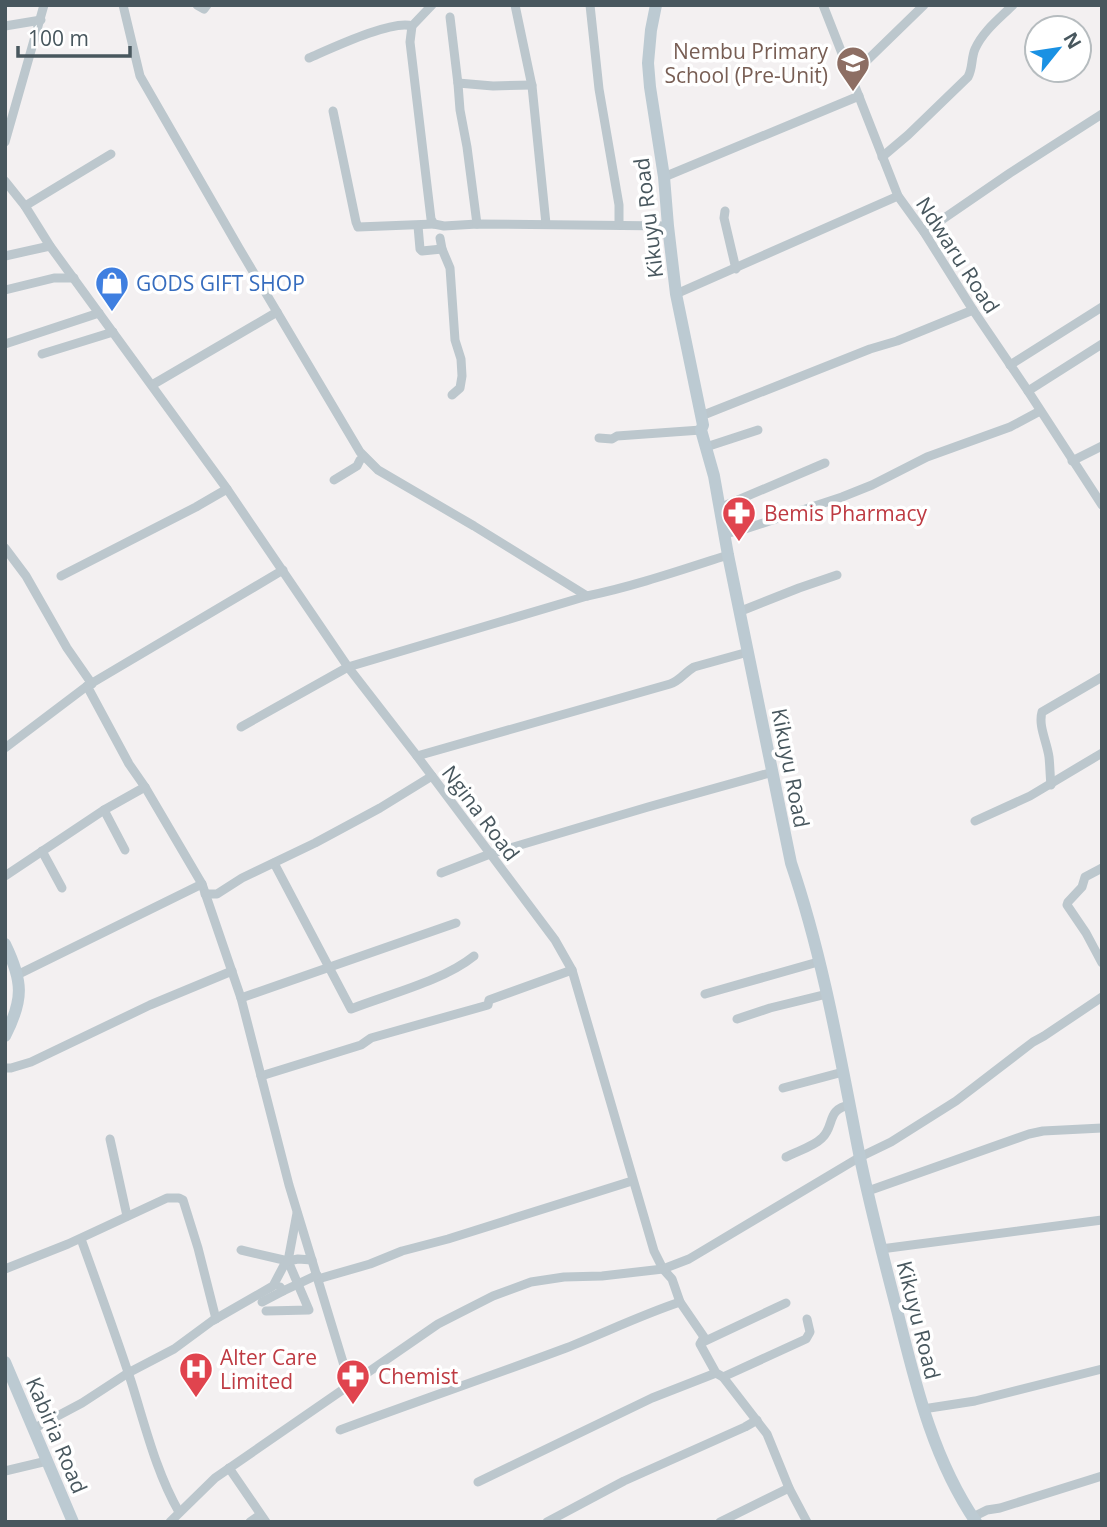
<svg xmlns="http://www.w3.org/2000/svg" width="1107" height="1527" font-family="'Open Sans',sans-serif">
<style>
.lines{fill:none;stroke-linecap:round;stroke-linejoin:round}
.minor{stroke:#bcc7cd;stroke-width:9}
.secondary{stroke:#bccad2;stroke-width:12}
.labels{text-anchor:middle;dominant-baseline:central;stroke-width:7;stroke-linejoin:round;paint-order:stroke}
.education-label{font-size:21px;fill:#785e54;stroke:#fff;text-anchor:end}
.street-label{font-size:21px;fill:#48575e;stroke:#fff}
.shop-label{font-size:21px;fill:#366cbe;stroke:#fff;text-anchor:start}
.health-label{font-size:21px;fill:#be3a42;stroke:#fff;text-anchor:start}
</style>
<rect width="100%" height="100%" fill="#f3f0f1"/>
<g class="lines">
<g class="minor">
<path d="M123,5l17,71 99,172 121,204 18,18 96,56 113,70"/>
<path d="M197,5l7,4 3,-4"/>
<path d="M432,5l-20,21 -2,16 21,177 3,5 10,2 33,-2 191,2"/>
<path d="M515,5l17,81 14,138"/>
<path d="M590,5l9,84 20,116v20"/>
<path d="M823,5l75,191 26,36 49,78 55,81 74,114"/>
<path d="M450,17l8,67 2,26 7,37 10,77"/>
<path d="M5,26l36,-6"/>
<path d="M309,58c21,-9 84,-39 103,-32"/>
<path d="M851,76l73,-71"/>
<path d="M458,83l35,3 39,-1"/>
<path d="M333,111l23,111 2,5 76,-3"/>
<path d="M5,142l39,-137"/>
<path d="M882,157l26,-22 60,-58c5,-9 3,-19 7,-28 8,-18 25,-31 38,-44"/>
<path d="M664,177l195,-81"/>
<path d="M5,181l20,25 25,40 177,243 121,178 69,89 138,184 17,30 82,281 9,18 9,10 8,23 24,35 -4,7 16,29 7,4 44,57 22,54 18,34"/>
<path d="M25,206l86,-52"/>
<path d="M725,211l-1,7 12,51"/>
<path d="M418,226l2,23 2,2 20,-2"/>
<path d="M924,232l86,-59 92,-59"/>
<path d="M440,238l2,11 8,19 5,72 6,19 1,17 -2,12 -8,7"/>
<path d="M5,256l45,-10"/>
<path d="M5,290l49,-12h20"/>
<path d="M676,294l222,-98"/>
<path d="M5,344l94,-31"/>
<path d="M42,354l71,-22"/>
<path d="M1010,365l92,-58"/>
<path d="M152,385l125,-73"/>
<path d="M1028,391l74,-47"/>
<path d="M701,416l169,-67 27,-8 76,-31"/>
<path d="M599,438l13,1 5,-3 84,-6"/>
<path d="M706,447l52,-17"/>
<path d="M1072,461l30,-15"/>
<path d="M334,480l23,-14 3,-6 4,-3"/>
<path d="M719,506h5l101,-43"/>
<path d="M725,534l20,-5 97,-32 30,-12 55,-28 83,-30 30,-16"/>
<path d="M5,548l21,28 41,72 25,36"/>
<path d="M61,576l135,-69 31,-18"/>
<path d="M741,611l58,-23 38,-13"/>
<path d="M87,686l42,78 16,23 57,97 39,114 48,187 61,200"/>
<path d="M241,727l107,-60 239,-71c48,-10 94,-26 141,-41"/>
<path d="M5,748l82,-62 196,-116"/>
<path d="M417,756l253,-72c10,-3 15,-12 24,-17l54,-15"/>
<path d="M1051,785c-1,-9 -1,-19 -2,-28 -2,-15 -11,-31 -7,-45l60,-35"/>
<path d="M104,810l21,40"/>
<path d="M975,821l55,-25 72,-43"/>
<path d="M42,851l20,37"/>
<path d="M274,863l77,146c38,-15 92,-28 123,-53"/>
<path d="M1102,868l-17,9 -3,10 -14,15 -1,3 19,28 16,30"/>
<path d="M441,873l49,-19 158,-47 125,-35"/>
<path d="M5,876l99,-66 41,-23"/>
<path d="M205,894h12l25,-16 73,-35 65,-35 52,-32"/>
<path d="M17,975l185,-91"/>
<path d="M705,994l113,-32"/>
<path d="M241,998l215,-75"/>
<path d="M737,1019l33,-11 57,-14"/>
<path d="M5,1068h6l20,-6 119,-57 82,-34"/>
<path d="M261,1076l100,-31 10,-7 117,-33 1,-5 83,-30"/>
<path d="M783,1088l60,-16"/>
<path d="M110,1139l17,77"/>
<path d="M786,1157c11,-6 27,-10 36,-19 13,-12 4,-29 28,-33"/>
<path d="M868,1191l161,-57 14,-3 59,-3"/>
<path d="M81,1239c17,47 34,94 50,142 14,44 25,91 48,131"/>
<path d="M881,1249l221,-29"/>
<path d="M241,1250l47,11"/>
<path d="M5,1269l63,-25 99,-46h12l4,2 15,48 18,71"/>
<path d="M318,1279l52,-15 32,-13 46,-12 184,-58"/>
<path d="M283,1291l34,-16"/>
<path d="M262,1302l21,-11 -3,-4"/>
<path d="M266,1311l43,-1 -21,-49 9,-48"/>
<path d="M701,1343l85,-40"/>
<path d="M723,1377l83,-38 4,-7 -3,-13"/>
<path d="M923,1409l52,-8 127,-32"/>
<path d="M33,1429l49,-26 46,-30 46,-24 38,-28 61,-35 10,-19 5,-6 10,-2 14,1"/>
<path d="M340,1430c75,-28 151,-54 226,-82 38,-15 75,-33 114,-46"/>
<path d="M229,1468l37,54"/>
<path d="M5,1471l42,-10"/>
<path d="M478,1482l174,-84 64,-25"/>
<path d="M973,1517l14,-7 13,-2 102,-32"/>
<path d="M170,1522l45,-44 223,-154 55,-28 38,-14 33,-5 38,-1 61,-7 26,-10 171,-102 31,-15 65,-41 77,-59 11,-6 58,-39"/>
<path d="M250,1522l10,-7"/>
<path d="M547,1522l77,-41 121,-54 12,-7"/>
<path d="M720,1522l69,-34"/>
</g>
<g class="secondary">
<path d="M656,5l-5,25 -3,33 2,24 14,90 4,49 8,68 27,131 -2,5 13,46 14,79 63,308c32,94 49,193 68,290 11,54 25,107 39,161 18,72 35,145 78,208"/>
<path d="M5,944c18,37 19,55 0,92"/>
<path d="M5,1362l68,160"/>
</g>
</g>
<defs>
<g id="school-pin" transform="scale(1.75)"><path d="M0 17L-7.5 6A9.5 9.5 0 1 1 7.5 6Z" fill="#8d6e63" stroke="#fff"/><path d="M0-5L7-2L0 1L-7-2ZM-4 1L0 2.5L4 1V4Q0 6-4 4Z" fill="#fff"/></g>
<g id="shop-pin" transform="scale(1.75)"><path d="M0 17L-7.5 6A9.5 9.5 0 1 1 7.5 6Z" fill="#3f7fe0" stroke="#fff"/><path d="M-5-2.5h2.3a2.7 3.5 0 0 1 5.4 0H5L5.5 6h-11ZM-1.5-2.5h3a1.5 2.3 0 0 0-3 0Z" fill="#fff"/></g>
<g id="pharmacy-pin" transform="scale(1.75)"><path d="M0 17L-7.5 6A9.5 9.5 0 1 1 7.5 6Z" fill="#e0444e" stroke="#fff"/><path d="M-2-6h4v4h4v4h-4v4h-4v-4h-4v-4h4Z" fill="#fff"/></g>
<g id="hospital-pin" transform="scale(1.75)"><path d="M0 17L-7.5 6A9.5 9.5 0 1 1 7.5 6Z" fill="#e0444e" stroke="#fff"/><path d="M-5-5h3v3.5h4V-5h3V5h-3V1.5h-4V5h-3Z" fill="#fff"/></g>
</defs>
<g fill-rule="evenodd">
<use href="#school-pin" x="853" y="63"/>
<use href="#shop-pin" x="112" y="283"/>
<use href="#pharmacy-pin" x="739" y="513"/>
<use href="#hospital-pin" x="196" y="1369"/>
<use href="#pharmacy-pin" x="353" y="1376"/>
</g>
<g class="labels">
<g class="education-label">
<text x="828" y="51">Nembu Primary<tspan x="828" dy="24">School (Pre-Unit)</tspan></text>
</g>
<g class="street-label">
<text transform="translate(648 218) rotate(-97)">Kikuyu Road</text>
<text transform="translate(958 255) rotate(57)">Ndwaru Road</text>
<text transform="translate(791 768) rotate(79)">Kikuyu Road</text>
<text transform="translate(481 813) rotate(53)">Ngina Road</text>
<text transform="translate(919 1320) rotate(76)">Kikuyu Road</text>
<text transform="translate(57 1435) rotate(67)">Kabiria Road</text>
</g>
<g class="shop-label">
<text x="136" y="283">GODS GIFT SHOP</text>
</g>
<g class="health-label">
<text x="764" y="513">Bemis Pharmacy</text>
<text x="220" y="1357">Alter Care<tspan x="220" dy="24">Limited</tspan></text>
<text x="378" y="1376">Chemist</text>
</g>
</g>
<rect width="1107" height="1527" fill="none" stroke="#48575e" stroke-width="14"/>
<g transform="translate(1058 49) rotate(60)"><circle r="33" fill="#ffffff" stroke="#b6bcbf" stroke-width="2"/>
<path d="M0-5L12 26L0 18L-12 26Z" fill="#1a91e3"/>
<text y="-10" font-size="19" font-weight="bold" text-anchor="middle" fill="#48575e">N</text>
</g>
<path d="M18 46v10h112v-10" fill="none" stroke="#48575e" stroke-width="3.5"/>
<text x="28" y="46" font-size="21" fill="#48575e" stroke="#ffffff" stroke-width="5" paint-order="stroke">100 m</text>
</svg>
